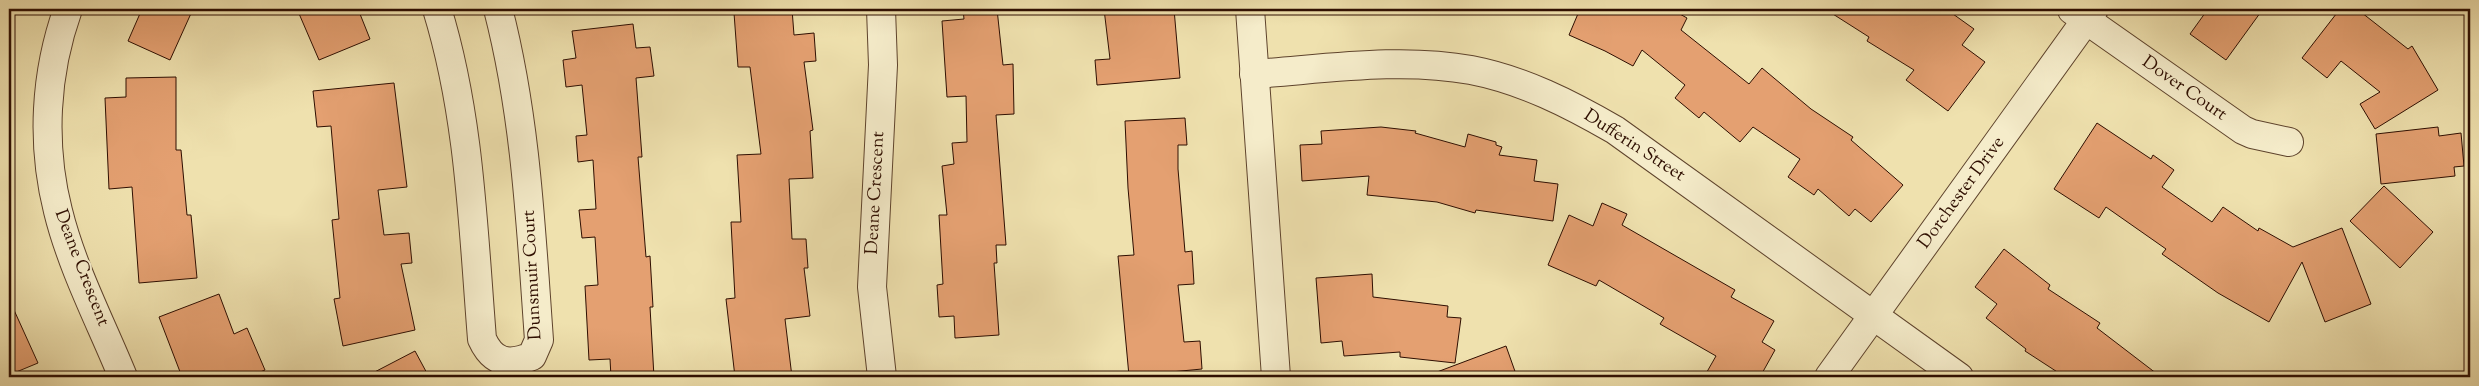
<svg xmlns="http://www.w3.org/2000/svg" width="2479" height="386" font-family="'Sorts Mill Goudy',serif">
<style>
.building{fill:#e4a071;stroke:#2e0e01}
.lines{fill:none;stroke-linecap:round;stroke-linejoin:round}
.minor-casing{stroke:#5e432c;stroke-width:30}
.minor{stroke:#f5ecca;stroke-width:28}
.labels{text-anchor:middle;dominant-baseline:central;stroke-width:4;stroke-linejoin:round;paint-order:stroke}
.street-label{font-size:18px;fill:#2e0e01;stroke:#f5ecca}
</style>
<rect width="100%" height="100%" fill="#efe1ae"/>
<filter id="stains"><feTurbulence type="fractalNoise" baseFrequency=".004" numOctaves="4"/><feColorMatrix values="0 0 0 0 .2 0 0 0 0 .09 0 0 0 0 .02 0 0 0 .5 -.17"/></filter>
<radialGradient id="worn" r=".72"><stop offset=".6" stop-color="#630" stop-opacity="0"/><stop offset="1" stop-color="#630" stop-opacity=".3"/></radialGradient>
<g class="building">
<path d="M142,9h51l-23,51 -42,-19z"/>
<path d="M297,9h61l12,30 -51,21z"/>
<path d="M792,9l2,26 20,-2 2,28 -12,1 9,68 -3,1 3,47 -24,1 3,60h14l2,29h-4l6,48 -25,3 7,58h-57l-9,-78 9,-1 -4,-76h10l-4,-67 24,-1 -11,-87h-12l-4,-54z"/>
<path d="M963,9h34l6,56 10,-1 1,50 -18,1 10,130h-10l1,18h-3l5,72 -44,3 -1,-22 -15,1 -2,-32 6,-1 -4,-69h8l-5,-49 12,-2 -2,-21 15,-1 -1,-46 -19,1 -5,-76 22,-2z"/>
<path d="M1104,9h70l6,69 -83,7 -2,-25 15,-1z"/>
<path d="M1580,9h91l16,9 -6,12 68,54 13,-16 49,41 42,28 -2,3 52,45 -32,37 -16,-13 -6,7 -31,-27 -4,6 -26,-18 12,-18 -47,-32 -13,15 -36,-30 -5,6 -24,-20 10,-13 -43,-35 -9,16 -28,-15 -36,-16z"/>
<path d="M1825,9h121l28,20 -12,16 23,17 -37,49 -42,-31 8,-10 -47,-29 2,-4z"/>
<path d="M2208,9h55l-37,51 -36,-26z"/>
<path d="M2340,9h17l51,40 4,-3 26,44 -63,39 -15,-25 20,-12 -39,-31 -14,17 -25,-20z"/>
<path d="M633,24l3,24 14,-1 4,29 -18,2 6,79h-4l8,100 4,-1 3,51h-3l4,70h-43l-1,-18 -21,1 -4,-74 13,-1 -3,-48 -13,1 -3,-28 17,-1 -3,-49 -15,2 -2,-26 11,-1 -5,-50 -16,2 -3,-27 13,-2 -4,-27z"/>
<path d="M176,77v73h5l6,65h4l6,63 -58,5 -7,-96 -23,2 -4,-91 21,-1v-19z"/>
<path d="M394,83l13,104 -29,3 6,45 25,-2 3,30 -11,1 14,66 -72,16 -9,-47 6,-1 -8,-78 7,-1 -8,-93 -14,1 -4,-36z"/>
<path d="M1185,118l2,27h-9v24l7,83 7,-1 2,33 -16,1 6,57 16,-1 2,28 -73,7 -11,-120 16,-1 -6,-67 -3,-67z"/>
<path d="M2097,123l54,36 2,-4 21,15 -12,17 50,35 11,-15 35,24 1,-3 34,19 49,-19 29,76 -46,18 -23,-60 -33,60 -51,-29 -56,-39 4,-5 -60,-42 -7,11 -45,-29z"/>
<path d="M1381,127l35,4 -1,2 50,14 3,-13 28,8v3l6,2 -3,8 38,5 -3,21 24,3 -5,37 -77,-11 -1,3 -38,-11 -70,-7 2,-19 -67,5 -2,-36 22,-1 -1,-13z"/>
<path d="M2438,127l1,9 22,-3 3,33 -10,1 1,9 -74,8 -5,-50z"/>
<path d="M2384,186l49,46 -33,36 -50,-47z"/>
<path d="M1602,203l25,11 -5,11 113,65 -4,7 43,24 -12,21 13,8 -15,27h-56l12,-21 -56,-32 4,-6 -65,-38 -3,6 -48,-21 21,-50 24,11z"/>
<path d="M2004,249l46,36 -2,4 52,34 -3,5 64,49h-96l-40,-26 1,-2 -40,-31 11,-14 -22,-17z"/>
<path d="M1372,274l1,23 75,9 -1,11 14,1 -6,45 -55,-6v-5l-56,4 -2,-15 -21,2 -5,-65z"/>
<path d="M219,294l15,40 13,-6 18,42 -17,7h-66l-23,-60z"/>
<path d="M9,299l29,64 -29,12z"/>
<path d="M1506,346l11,31h-88v-2z"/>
<path d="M415,351l14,26h-64z"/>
</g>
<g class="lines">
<g class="minor-casing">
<g id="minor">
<path d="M68,9c-23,64 -27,135 -10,202 14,57 43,112 65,166"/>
<path d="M437,9c33,107 36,219 45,330 11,24 26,27 50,17l7,-16c-8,-111 -13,-223 -41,-331"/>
<path d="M881,9l2,56 -11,222 10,90"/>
<path d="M1250,9l26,368"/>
<path d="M2072,10l171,120 9,4 37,8"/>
<path d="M1254,74c71,-5 147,-17 217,-4 52,10 99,34 144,60l344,247"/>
<path d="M1829,377l265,-368"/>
</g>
</g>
<use href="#minor" class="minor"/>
</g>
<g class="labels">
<g class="street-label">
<text transform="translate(2184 89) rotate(35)">Dover Court</text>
<text transform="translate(1634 146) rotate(33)">Dufferin Street</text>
<text transform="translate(876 193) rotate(-87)">Deane Crescent</text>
<text transform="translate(1962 193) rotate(-54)">Dorchester Drive</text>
<text transform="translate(81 268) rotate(69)">Deane Crescent</text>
<text transform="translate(533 275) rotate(-93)">Dunsmuir Court</text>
</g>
</g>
<rect width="2479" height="386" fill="none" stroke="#efe1ae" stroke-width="30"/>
<rect x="10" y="10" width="2459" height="366" fill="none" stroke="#2e0e01" stroke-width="2.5"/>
<rect x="15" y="15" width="2449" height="356" fill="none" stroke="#2e0e01"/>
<rect width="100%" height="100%" filter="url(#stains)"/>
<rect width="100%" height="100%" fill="url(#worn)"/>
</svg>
